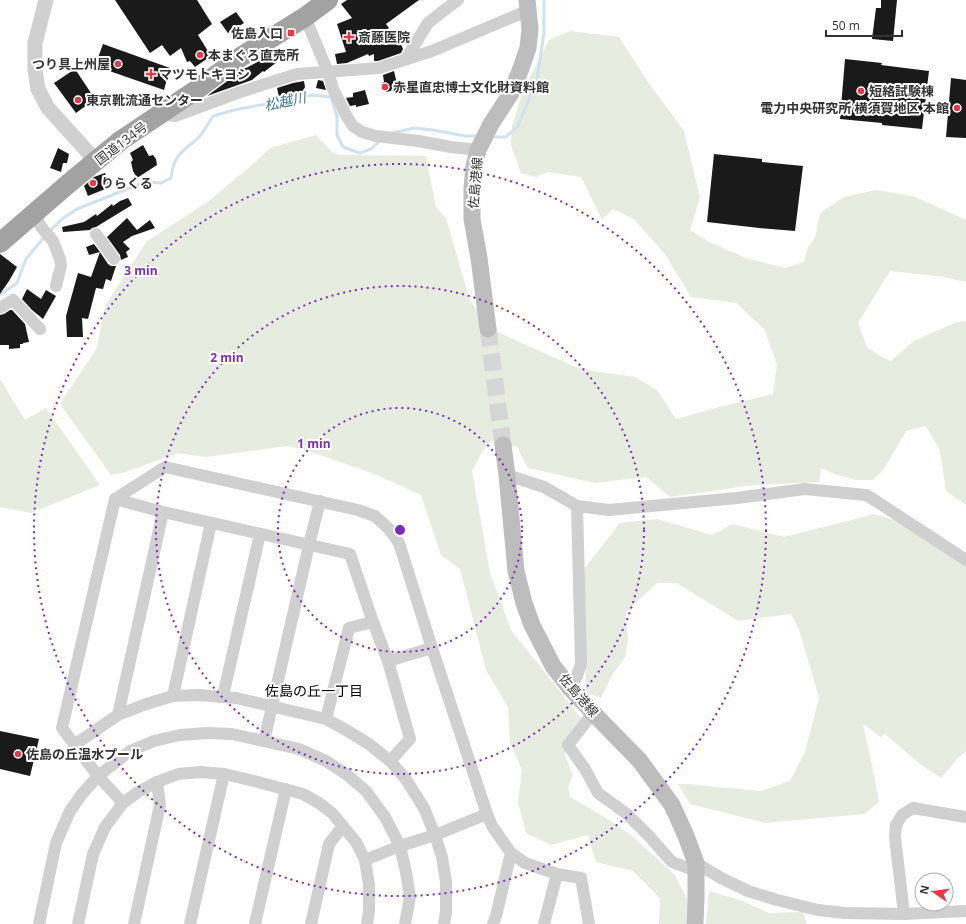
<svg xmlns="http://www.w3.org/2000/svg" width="966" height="924" font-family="'Open Sans','Noto Sans JP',sans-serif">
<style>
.green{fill:#e6ecdf}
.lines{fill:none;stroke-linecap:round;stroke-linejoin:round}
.stream{stroke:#cfe2ee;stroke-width:3}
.building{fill:#1a1a1a}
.secondary-tunnel{stroke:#d6d6d6;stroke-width:17;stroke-dasharray:17 8;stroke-linecap:butt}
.minor{stroke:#d0d0d0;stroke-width:12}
.tertiary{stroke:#d0d0d0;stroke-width:15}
.secondary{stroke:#bdbdbd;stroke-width:17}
.trunk{stroke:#a2a2a2;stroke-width:20}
.ring{fill:none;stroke:#7b2cbf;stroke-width:2;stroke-dasharray:2 4}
.poi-dot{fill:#e63946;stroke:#fff;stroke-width:1.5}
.labels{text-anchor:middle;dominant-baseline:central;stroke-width:4;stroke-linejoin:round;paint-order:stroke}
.poi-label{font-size:13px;font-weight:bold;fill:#333;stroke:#fff;text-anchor:start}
.street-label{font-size:13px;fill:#333;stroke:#fff}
.water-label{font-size:14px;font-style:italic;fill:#3f7597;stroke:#fff}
.neighbourhood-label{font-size:14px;fill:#000;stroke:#fff}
.centre{fill:#7b2cbf;stroke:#fff;stroke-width:2}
.ring-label{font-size:12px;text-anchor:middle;font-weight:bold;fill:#7b2cbf;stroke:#fff;stroke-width:4;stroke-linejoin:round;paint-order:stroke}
</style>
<rect width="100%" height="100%" fill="#fff"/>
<g class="green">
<path d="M570,31l49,6 29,45 36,49 16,67 -10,32 19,12 37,16 39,10 19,-6 4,-15 7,-9 5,-25 24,-16 32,-7 37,6 53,24v62l-22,-5 -54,-6 -32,52 9,24 11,8 13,6 23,-20 43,-19 9,-1v184l-20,-14 -6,-40 -14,-25 -20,5 -22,38 -11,11h-17l-19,-5 -16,-7 -2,14 -65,3 -84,12 -24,-20 -51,6 -67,-15 -11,-21 -26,-6 -9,11 -10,19 18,102 21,57 70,88 -17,22 2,18 7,17 -5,12 2,10 41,24 19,13 45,41 12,24 -1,25h-27v-4l1,-22 -27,-27 -37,-9 -8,-27 -37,10 -25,-12 -8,-31 4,-32 -12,-28 -2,-35 -22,-37 -26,-101 -19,-14 -20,-60 -49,-22 -66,-23 -19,-4 -81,11 -29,-4 -51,19 -15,3 -51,-71 9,-14 28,-42 8,-42 42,-65 62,-40 44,-37 17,-16 46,-13 17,18 8,2 85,1 10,51 10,11 18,62 5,18 17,26 11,8 83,37 55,8 22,13 19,29 43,-12 54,-13 4,-29 -12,-35 -29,-27 -45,-6 -26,-43 -31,-35 -21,-10 -11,10 -21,-42 -33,-5 -12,5 -15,-4 -10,-28 1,-19 12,-38 25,-48z"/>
<path d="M0,379l25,41 21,-12 54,77 -69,28 -31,-6z"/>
<path d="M873,514l25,7 68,44v186l-8,7 -17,20 -22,-15 -34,-29 -4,3 -18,-13 10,46 6,32 -15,12 -99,9 -75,-19 -12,-20h9l74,7 29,-10 15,-29 14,-54 -20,-69 -8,-15 -53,7 -61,-38h-20l-31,29 2,28 -3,17 -13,18 -11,23 -15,-5 -2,-124 36,-46 37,-4 55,16 21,-11 51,13 60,-15z"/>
<path d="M709,891l33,10 27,12 34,-1 4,12h-101z"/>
</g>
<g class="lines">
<g class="stream">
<path d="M392,133l22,-5 19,2 32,6h14"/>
<path d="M490,137h16l12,-11 19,-47 7,-46v-33"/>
<path d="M49,232l13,-13 15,-10 68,-27 16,1 10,-5c1,-10 3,-19 11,-26 4,-5 10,-8 15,-13 7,-7 11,-15 16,-23l21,-6 78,-15 19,2 6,20v18l6,12 17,6 11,-4 10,-9"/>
<path d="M0,295l17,-12 9,-24 19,-23"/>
</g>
</g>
<g class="building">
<path d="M115,0h82l15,24 -14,11 13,21 -16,11 -5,-6 -3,1 -6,-14 -11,8 -8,-11 -12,8z"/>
<path d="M347,0h72l-33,24 3,4 -3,2 9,14 5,-2 3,7 -2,4 -23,8h-4v-7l-5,2 -1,-2 -21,9 -10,1 -2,-10 11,-2 -9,-28 15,-6 -11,-14z"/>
<path d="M881,0h16l-4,41 -21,-2 4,-31h5z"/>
<path d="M236,12l8,11 -16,10 -8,-11z"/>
<path d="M103,44l67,24 -6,22 -69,-24z"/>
<path d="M269,53l8,9 -13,10 -1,-1 -11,9 -45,16 38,-28h1l17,-9 -1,-2z"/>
<path d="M845,59l37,4 -1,2 48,6 -7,58 -40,-4v-2l-42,-4z"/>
<path d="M75,69l20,30 -19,14 -22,-30z"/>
<path d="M394,71l4,17 -3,1v1l-9,2v-2h-3l-1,-7 2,-1 -1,-7z"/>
<path d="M951,78l15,2v58l-20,-1z"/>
<path d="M318,80l5,1 3,9 -10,-2z"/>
<path d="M304,81l1,6 -2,4 -12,2 -12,4 -2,-9 16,-5z"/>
<path d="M365,90l4,14 -13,3v-2l-6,1 -4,-8 7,-1v-4z"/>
<path d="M143,145l6,11 4,-1 3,4 1,6 -20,13 -4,-7 -2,-9 2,-2 -3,-7z"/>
<path d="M58,148l11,6 -2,9h-4l-2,9 -11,-4z"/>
<path d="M714,154l48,5v3l41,4 -8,65 -36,-3 -52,-6z"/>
<path d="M105,173l5,14 -22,9 -4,-10 10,-9z"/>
<path d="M128,198l4,7 -36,22 -4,1 -2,2 -27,2 -1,-5 22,-5 12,-8 1,2 15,-12 1,2 7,-5z"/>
<path d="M127,218l10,12 13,-10 5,8 -23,8 -9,6 7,7 -4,3 2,5 -7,3 -1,-5 -13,-18z"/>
<path d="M94,244l6,8 -11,3 -3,-8z"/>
<path d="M100,252l8,12 3,2h5l-5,15 -5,-2 -3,10 -7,-1 -8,31 -6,-1 1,19h-16l-1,-21 12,-43 13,4z"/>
<path d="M0,254l17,13 -8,14 -9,13z"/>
<path d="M27,289l14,10 5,-9 10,6 -13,23 -11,-9 -10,-11z"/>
<path d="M10,310h2l13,14 4,18 -6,1v1h-3v4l-11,1v-4h-9v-30l4,-1z"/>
<path d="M0,731l39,8 -9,37 -30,-7z"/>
</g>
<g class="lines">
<path class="secondary-tunnel" d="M488,329l15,116"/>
<g class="minor">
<path d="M305,17l23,55 5,17 14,28 6,9 9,6 14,4 42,5 33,6 27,3"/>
<path d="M406,59l22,-36 19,-15 11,-8"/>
<path d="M160,114l15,2 65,-24 57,-18 82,-6 53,-17 97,-41"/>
<path d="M34,214l8,14 11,13 7,18 1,7 -5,20"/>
<path d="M96,234l18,25"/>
<path d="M0,308l13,-8 27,29"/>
<path d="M507,475l37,12 33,19 32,4 128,-12 68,-9 61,6 10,6 90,59"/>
<path d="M115,499l48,13 187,42 23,68 15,39 22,78 -20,22"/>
<path d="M388,661l44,-13"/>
<path d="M570,688l7,-12 4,-12 -4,-158"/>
<path d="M173,696l38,-173"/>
<path d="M223,696l37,-162"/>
<path d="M593,713l-25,32 17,24 13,24 29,21 21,21 24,27 24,9"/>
<path d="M118,715l45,-203"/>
<path d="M326,719l23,-91 24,-6"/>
<path d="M264,741l45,-196 11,-44"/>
<path d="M74,745l44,-30 28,-11 27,-8 25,-1 38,3 90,21 20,11 23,14 21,17 15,17 19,30 11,27 7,22 4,25v30l-2,12"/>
<path d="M123,803l-25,-27 -36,-48 53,-229 50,-32 193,43 17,6 14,13 10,14 33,105 55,166 5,12 19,27 14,10 32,11 24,4 8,46"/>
<path d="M365,860l35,-14 35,-11 52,-21"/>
<path d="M696,863l25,15 27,13 29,9 41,10 27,3 59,1 62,-3"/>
<path d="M904,914l-9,-77 1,-12 6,-10 11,-7 53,9"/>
<path d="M39,924l17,-81 14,-32 12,-17 16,-18 32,-25 24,-10 26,-6 27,-2 25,1 67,15 27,12 20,13 20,17 19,26 15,29 6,26 4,25 -5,27"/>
<path d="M78,924l15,-70 12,-27 18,-24 15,-11 19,-10 21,-8 23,-2 23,2 30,7 49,13 16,9 13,10 24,29 9,18 4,25v26l-2,13"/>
<path d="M134,924l26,-119 -3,-23"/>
<path d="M190,924l34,-150"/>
<path d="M255,924l31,-135"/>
<path d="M311,924l18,-80 14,-18"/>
<path d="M493,924l3,-8 15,-63"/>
<path d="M544,924l13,-50"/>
</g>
<path class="tertiary" d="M46,0l-11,43v27l3,19 10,19 48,53"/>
<g class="secondary">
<path d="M488,329l-9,-71 -7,-39v-31l2,-22 4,-16 13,-26 20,-31 9,-22 8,-23 2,-19 -3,-29"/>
<path d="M503,445l4,30 9,96 8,32 8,22 21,41 17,22 29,31 41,42 32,44 14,31 10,27v34l-1,27"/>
</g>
<path class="trunk" d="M0,243l68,-59 52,-43 76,-51 43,-32 66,-41 23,-17"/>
</g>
<g class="ring">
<circle cx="400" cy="530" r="122"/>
<circle cx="400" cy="530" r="244"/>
<circle cx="400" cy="530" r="366"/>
</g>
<g class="poi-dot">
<rect x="287" y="29" width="8" height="8" rx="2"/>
<path d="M347 31h4v4h4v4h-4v4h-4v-4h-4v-4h4z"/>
<circle cx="200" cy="55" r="4"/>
<circle cx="118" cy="64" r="4"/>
<path d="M149 68h4v4h4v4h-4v4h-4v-4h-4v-4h4z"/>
<circle cx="385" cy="87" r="4"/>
<circle cx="861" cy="91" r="4"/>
<circle cx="78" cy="100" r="4"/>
<circle cx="957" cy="108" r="4"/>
<circle cx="93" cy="183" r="4"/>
<circle cx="18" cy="754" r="4"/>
</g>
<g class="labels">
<g class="poi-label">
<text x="283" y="33" text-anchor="end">佐島入口</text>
<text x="358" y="37">斎藤医院</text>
<text x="208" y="55">本まぐろ直売所</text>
<text x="110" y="64" text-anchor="end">つり具上州屋</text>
<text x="159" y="74">マツモトキヨシ</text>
<text x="393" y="87">赤星直忠博士文化財資料館</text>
<text x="869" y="91">短絡試験棟</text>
<text x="86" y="100">東京靴流通センター</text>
<text x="949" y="108" text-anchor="end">電力中央研究所 横須賀地区 本館</text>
<text x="101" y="183">りらくる</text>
<text x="26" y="754">佐島の丘温水プール</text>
</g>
<g class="street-label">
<text transform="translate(121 143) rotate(-37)">国道134号</text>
<text transform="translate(475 183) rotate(-85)">佐島港線</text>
<text transform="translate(579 695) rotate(49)">佐島港線</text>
</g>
<g class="water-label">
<text transform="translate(285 101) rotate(-12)">松越川</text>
</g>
<g class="neighbourhood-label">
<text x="314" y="690">佐島の丘一丁目</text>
</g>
</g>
<circle cx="400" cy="530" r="6" class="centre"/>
<g class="ring-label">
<text x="141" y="275">3 min</text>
<text x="227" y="362">2 min</text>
<text x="314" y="448">1 min</text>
</g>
<g transform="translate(934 892) rotate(283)"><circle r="19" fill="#ffffff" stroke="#adadad"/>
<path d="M0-3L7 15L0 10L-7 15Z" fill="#e63946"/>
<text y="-6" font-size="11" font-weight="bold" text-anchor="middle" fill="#333333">N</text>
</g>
<path d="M826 30v6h76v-6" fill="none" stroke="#333333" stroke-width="2"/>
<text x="832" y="30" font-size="12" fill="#333333" stroke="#ffffff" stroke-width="3" paint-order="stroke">50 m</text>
</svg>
